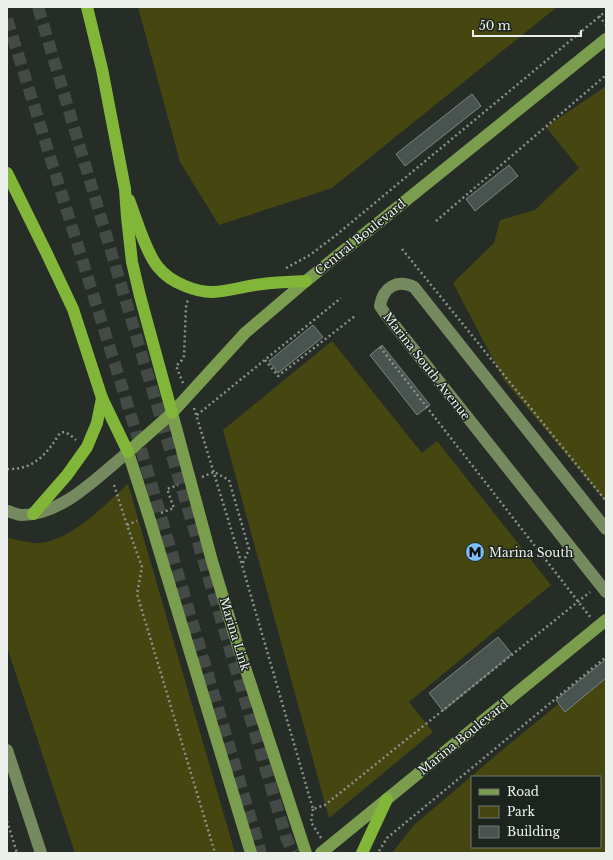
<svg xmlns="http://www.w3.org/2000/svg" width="613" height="860" font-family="'Libre Baskerville',serif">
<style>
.green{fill:#464611;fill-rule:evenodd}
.building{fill:#49534f;stroke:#798580}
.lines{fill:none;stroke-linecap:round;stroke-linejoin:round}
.highway-tunnel{stroke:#444a45;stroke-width:12;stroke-dasharray:12 6;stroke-linecap:butt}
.path{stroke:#8a908b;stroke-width:2.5;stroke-dasharray:2 3;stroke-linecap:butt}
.secondary{stroke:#758b5f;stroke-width:12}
.primary{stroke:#7a9d4e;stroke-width:12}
.highway{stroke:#82b638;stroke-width:12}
.labels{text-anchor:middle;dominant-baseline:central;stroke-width:3;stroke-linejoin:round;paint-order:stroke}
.street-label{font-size:12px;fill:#ebf0ec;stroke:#1d241e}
.poi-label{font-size:12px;fill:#ebf0ec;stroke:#1d241e;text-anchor:start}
</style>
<rect width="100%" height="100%" fill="#262d27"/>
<g class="green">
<path d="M138,7h419l-225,181 -113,37 -39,-63z"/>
<path d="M606,86v416l-102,-122 -51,-97 41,-40 6,-23 35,-10 44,-42 -33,-41z"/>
<path d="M332,341l90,112 15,-12 114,144 -142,117 24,30 -104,86 -106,-388z"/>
<path d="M128,484l107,369h-160l-68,-206v-109c9,1 25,6 33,5 34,-4 64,-38 88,-59z"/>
<path d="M606,665v188h-214l22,-28 93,-79zM472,777h128v70h-128z"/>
</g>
<g class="building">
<path d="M472,94l9,12 -76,60 -9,-12z"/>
<path d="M509,165l9,11 -43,35 -9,-12z"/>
<path d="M313,325l10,12 -45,36 -9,-12z"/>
<path d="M382,345l48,60 -13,10 -47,-60z"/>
<path d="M498,637l14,17 -69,57 -14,-18z"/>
<path d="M606,659v19l-41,34 -9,-12z"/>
</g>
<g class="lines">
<g class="highway-tunnel">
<path d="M38,7l248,830 7,16"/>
<path d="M7,19l125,400 129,434"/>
</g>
<g class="path">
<path d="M599,16l7,9"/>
<path d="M436,221l170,-146"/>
<path d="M402,249l204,252"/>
<path d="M286,268l24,-13 25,-19 271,-225"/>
<path d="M380,347l211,271"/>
<path d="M265,360l13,16 77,-60"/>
<path d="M183,383l-7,-17 6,-6 2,-4 2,-49 2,-8"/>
<path d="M194,408l48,157 71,244 12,-4 265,-213"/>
<path d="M197,415l144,-117"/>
<path d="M7,469c28,1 40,-16 53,-36 6,-3 11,3 16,7"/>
<path d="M202,477l12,-5 15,8 20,69 -7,16"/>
<path d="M114,485l13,40 15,42 -5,27 78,259"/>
<path d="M161,513l13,-5 -7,-19 11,-4"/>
<path d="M127,525l10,-4"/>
<path d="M313,809l-2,13 10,16"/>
<path d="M7,821l10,32"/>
<path d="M379,851l8,-13 219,-181"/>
</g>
<g class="secondary">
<path d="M7,511c5,1 10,4 15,4 40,0 77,-39 106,-63"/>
<path d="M606,529l-192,-242c-17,-8 -31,0 -34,19l4,6 222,280"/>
<path d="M7,750l34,103"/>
</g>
<g class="primary">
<path d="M172,413l40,148 24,79 70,213"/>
<path d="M251,853l-102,-336 -21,-65 44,-39 73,-80 61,-52 300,-242"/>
<path d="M321,853l285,-233"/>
</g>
<g class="highway">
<path d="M87,7l15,62 23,120 2,28 5,45 8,34 32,117"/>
<path d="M7,173l40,81 26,55 29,89 26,54"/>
<path d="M129,200c7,18 17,53 29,67 7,9 17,15 27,19 31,13 47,1 78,-2 14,-2 29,-2 43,-3"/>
<path d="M33,514l34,-39 20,-28 10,-24 5,-25"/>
<path d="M362,853l25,-54"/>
</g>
</g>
<defs>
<g id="metro-disc" transform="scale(1)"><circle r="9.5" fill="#7cbef9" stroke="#1d241e"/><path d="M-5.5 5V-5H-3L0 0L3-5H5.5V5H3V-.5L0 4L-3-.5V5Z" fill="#111"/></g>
</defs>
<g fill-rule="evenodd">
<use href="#metro-disc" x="475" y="552"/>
</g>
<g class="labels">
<g class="street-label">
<text transform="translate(360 237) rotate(-39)">Central Boulevard</text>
<text transform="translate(427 366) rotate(52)">Marina South Avenue</text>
<text transform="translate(235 634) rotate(73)">Marina Link</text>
<text transform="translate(463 737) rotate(-39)">Marina Boulevard</text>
</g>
<g class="poi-label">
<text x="489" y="552">Marina South</text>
</g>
</g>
<rect width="613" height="860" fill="none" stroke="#ebf0ec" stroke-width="16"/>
<rect x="471" y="776" width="130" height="72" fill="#1d241e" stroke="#6f7670"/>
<rect x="479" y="789" width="20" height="6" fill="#7a9d4e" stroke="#6f7670"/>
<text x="507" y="796" font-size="12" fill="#ebf0ec">Road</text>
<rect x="479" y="806" width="20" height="12" fill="#464611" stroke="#6f7670"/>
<text x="507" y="816" font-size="12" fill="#ebf0ec">Park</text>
<rect x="479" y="826" width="20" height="12" fill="#49534f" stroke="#6f7670"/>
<text x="507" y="836" font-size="12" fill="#ebf0ec">Building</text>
<path d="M473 30v6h108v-6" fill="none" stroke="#ebf0ec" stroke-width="2"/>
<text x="479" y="30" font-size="12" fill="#ebf0ec" stroke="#1d241e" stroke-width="3" paint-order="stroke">50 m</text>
</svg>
